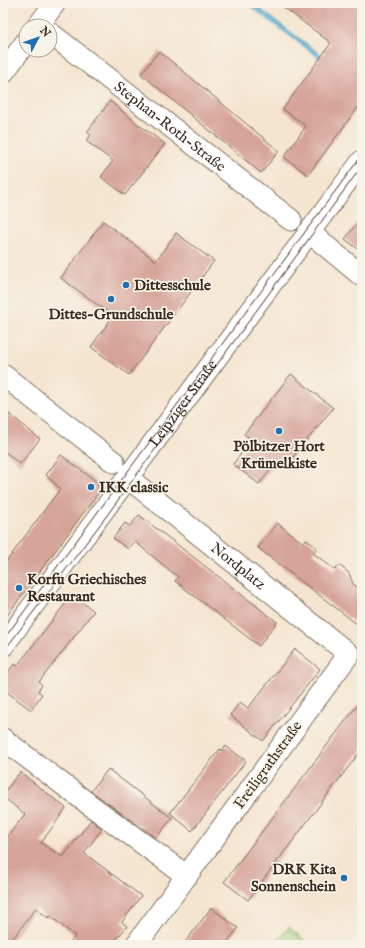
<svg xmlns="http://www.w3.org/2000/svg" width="365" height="948" font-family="'IM FELL English',serif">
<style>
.green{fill:#9dc977;stroke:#6c7a4a}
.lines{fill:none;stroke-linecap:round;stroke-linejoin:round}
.stream{stroke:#4da4ca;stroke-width:5}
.building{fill:#d6a398}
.minor-casing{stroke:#7c6b5c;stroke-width:23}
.minor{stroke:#fff;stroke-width:21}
.tram{stroke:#3b2a1e;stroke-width:1}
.poi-dot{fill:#1f6fb2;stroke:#f7f3e8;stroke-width:1.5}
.labels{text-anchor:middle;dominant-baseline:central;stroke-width:3.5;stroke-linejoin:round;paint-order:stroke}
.street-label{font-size:15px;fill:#3b2a1e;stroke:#f7f3e8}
.poi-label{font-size:15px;font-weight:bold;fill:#3b2a1e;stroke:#f7f3e8;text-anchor:start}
</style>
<rect width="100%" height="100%" fill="#f7f3e8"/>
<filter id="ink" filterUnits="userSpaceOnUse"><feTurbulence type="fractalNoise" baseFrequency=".025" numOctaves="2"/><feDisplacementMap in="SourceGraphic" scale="8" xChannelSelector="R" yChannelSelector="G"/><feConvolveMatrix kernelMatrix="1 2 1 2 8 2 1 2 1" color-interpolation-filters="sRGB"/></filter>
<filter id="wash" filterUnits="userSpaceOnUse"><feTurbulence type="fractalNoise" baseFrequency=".012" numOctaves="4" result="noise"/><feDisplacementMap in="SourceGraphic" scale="16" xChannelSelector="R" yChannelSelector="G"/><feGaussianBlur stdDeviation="0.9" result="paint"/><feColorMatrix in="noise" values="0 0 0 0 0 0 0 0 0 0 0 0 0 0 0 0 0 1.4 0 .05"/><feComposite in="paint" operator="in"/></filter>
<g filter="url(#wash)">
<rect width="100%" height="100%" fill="#f5e5d0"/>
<path class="green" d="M289,927l21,18h-38z"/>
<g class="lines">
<path class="stream" d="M249,3l76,57"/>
</g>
<g id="blocks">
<g class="building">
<path d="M278,3h84v99l-54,73 -24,-18 22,-31 -23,-17 48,-66z"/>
<path d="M159,51l120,100 -18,22 -120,-99z"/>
<path d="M110,101l29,24 26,19 -40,51 -24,-18 12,-16 -27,-20 5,-6 -4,-3z"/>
<path d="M362,216v36l-17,-13z"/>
<path d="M103,221l53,40 20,-28 38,28 -85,114 -38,-28 22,-31 -52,-38z"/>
<path d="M291,374l42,34 -48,59 -7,-6 -19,23 -26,-20 19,-24 -8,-6z"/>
<path d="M3,409l37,30 -20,25 -17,-14z"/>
<path d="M61,455l36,27 2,10 -96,129v-55l57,-77 -14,-14z"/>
<path d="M139,515l138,107 -18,24 -84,-65 3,-4 -44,-36 -6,8 -15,-11 12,-15 5,3z"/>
<path d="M277,523l26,20 3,-4 11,9 -4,5 22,17 4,-5 10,8 4,11 9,6v38l-104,-80z"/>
<path d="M72,595l22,16 -55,71 3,3 -4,6 4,3 -11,16 -28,-21v-10l11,-15 3,2z"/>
<path d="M295,649l25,20 -57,72 -33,-26 10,-13 8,6z"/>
<path d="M362,699v50l-114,151 -24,-18z"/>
<path d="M226,746l20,15 -54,70 -22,-18 50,-64 2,2z"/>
<path d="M108,769l64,49 -16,20 -65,-47z"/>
<path d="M20,772l46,36 -25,35 22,14 28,-37 11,9 -18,24 57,43 -19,26 5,4 -15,19h-44l7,-9 -25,-20 -2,2 -12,-10 -28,37h-5v-103l22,-28 -22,-17v-3z"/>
<path d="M211,908l27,20 -13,17h-42z"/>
</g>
</g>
</g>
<g filter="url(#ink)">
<use href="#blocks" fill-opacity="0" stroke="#7c6b5c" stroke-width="1"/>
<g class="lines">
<g class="minor-casing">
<g id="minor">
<path d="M38,26l17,-23"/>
<path id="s1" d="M50,33l241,187"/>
<path d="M3,73l23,-31"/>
<path d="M309,232l53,44"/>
<path d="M3,375l111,87"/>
<path id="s2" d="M128,478l221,176 -213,291"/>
<path id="s3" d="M3,646l359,-485"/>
<path d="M3,739l87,66 97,71"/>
</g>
</g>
<use href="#minor" class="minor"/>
<g class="tram">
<path d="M3,640l359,-485"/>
<path d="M3,652l102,-134 257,-352"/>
</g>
</g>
</g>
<g class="poi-dot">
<circle cx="126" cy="285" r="4"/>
<circle cx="111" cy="299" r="4"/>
<circle cx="279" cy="431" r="4"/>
<circle cx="91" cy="487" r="4"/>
<circle cx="19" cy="588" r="4"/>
<circle cx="344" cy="878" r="4"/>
</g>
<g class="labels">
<g class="street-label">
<text stroke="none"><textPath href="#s1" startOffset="152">Stephan-Roth-Straße</textPath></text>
<text stroke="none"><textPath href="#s3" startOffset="302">Leipziger Straße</textPath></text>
<text stroke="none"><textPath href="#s2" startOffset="141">Nordplatz</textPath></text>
<text transform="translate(268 765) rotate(-54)">Freiligrathstraße</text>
</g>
<g class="poi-label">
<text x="134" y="285">Dittesschule</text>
<text x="111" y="314" text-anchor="middle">Dittes-Grundschule</text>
<text x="279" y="446" text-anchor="middle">Pölbitzer Hort<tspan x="279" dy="17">Krümelkiste</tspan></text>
<text x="99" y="487">IKK classic</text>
<text x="27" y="579">Korfu Griechisches<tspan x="27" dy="17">Restaurant</tspan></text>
<text x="336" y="869" text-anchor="end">DRK Kita<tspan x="336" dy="17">Sonnenschein</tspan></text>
</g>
</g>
<rect width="365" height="948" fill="none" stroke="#f7f3e8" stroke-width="16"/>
<g transform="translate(38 38) rotate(49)"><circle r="19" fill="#f7f3e8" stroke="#aca397"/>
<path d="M0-3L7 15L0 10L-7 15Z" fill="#1f6fb2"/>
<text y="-6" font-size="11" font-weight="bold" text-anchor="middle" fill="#3b2a1e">N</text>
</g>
</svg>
